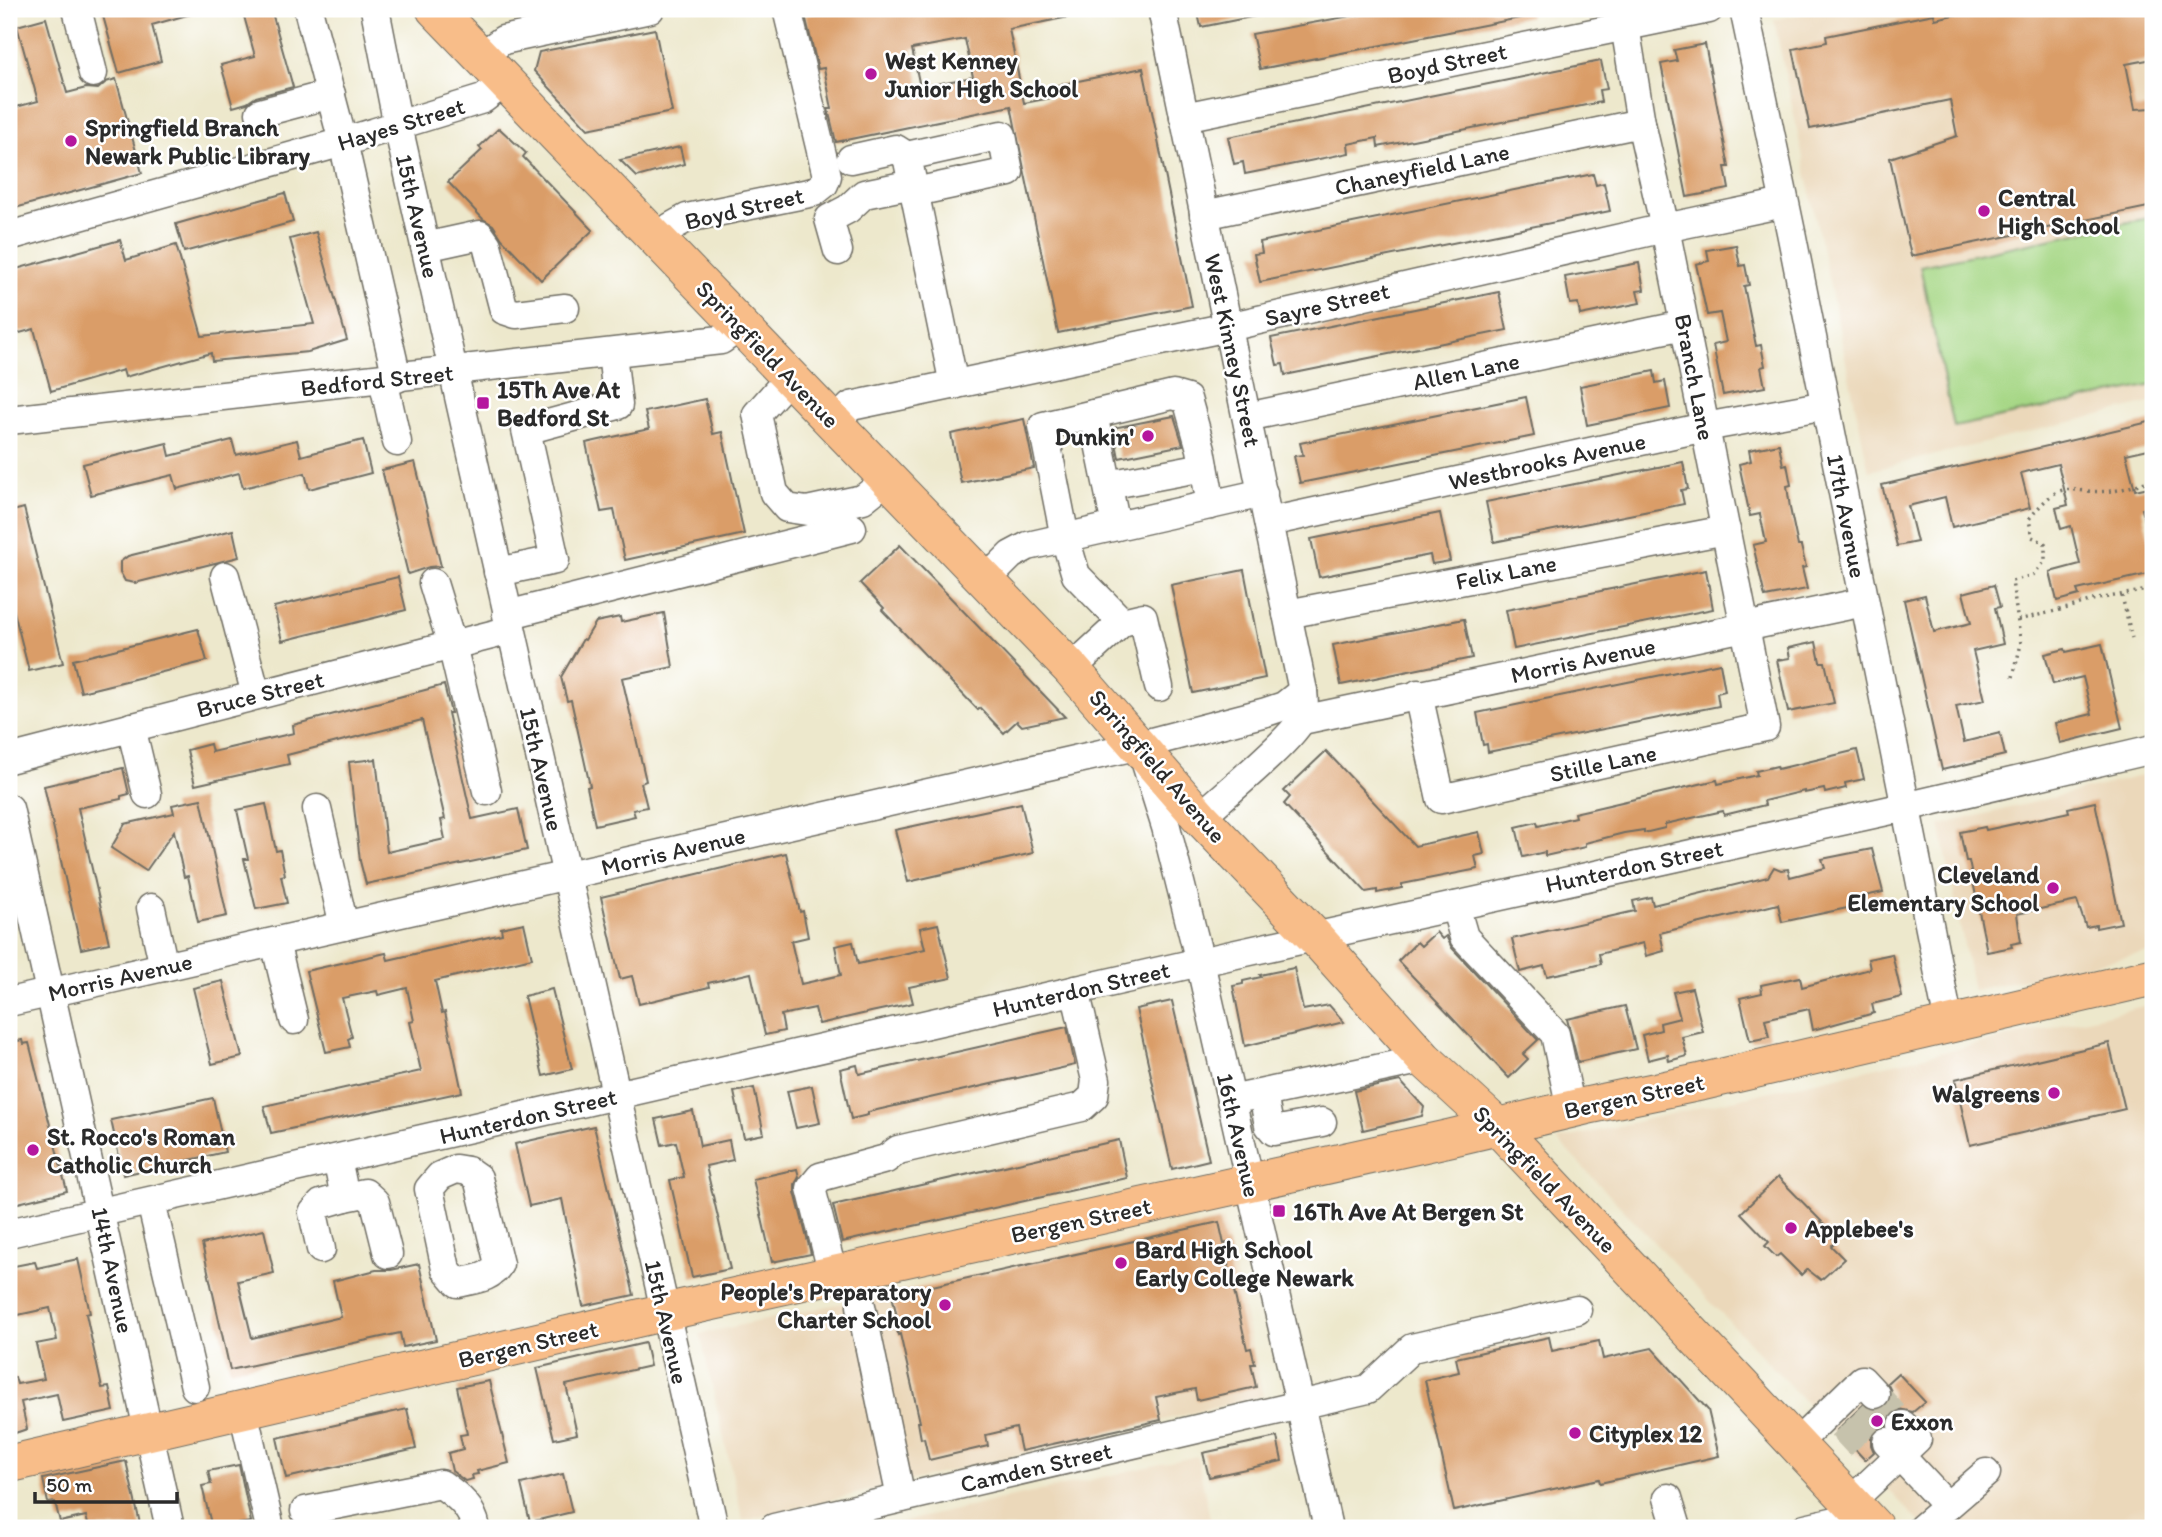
<svg xmlns="http://www.w3.org/2000/svg" width="2162" height="1537" font-family="Itim,sans-serif">
<style>
.built{fill:#ebd8ba}
.pitch{fill:#a6d785;stroke:#688158;stroke-width:2}
.building{fill:#da9d67;fill-rule:evenodd}
.lines{fill:none;stroke-linecap:round;stroke-linejoin:round}
.minor-tunnel{stroke:#c6c2ac;stroke-width:28;stroke-dasharray:28 14;stroke-linecap:butt}
.minor-casing{stroke:#6f6d63;stroke-width:31}
.major-casing{stroke:#6f6d63;stroke-width:39}
.path{stroke:#6f6d63;stroke-width:3.5;stroke-dasharray:2 5;stroke-linecap:butt}
.minor{stroke:#fff;stroke-width:28}
.major{stroke:#f8bd89;stroke-width:37}
.poi-dot{fill:#b5179e;stroke:#fff;stroke-width:2.5}
.labels{text-anchor:middle;dominant-baseline:central;stroke-width:5;stroke-linejoin:round;paint-order:stroke}
.poi-label{font-size:24px;font-weight:bold;fill:#2b2b2b;stroke:#fff;text-anchor:start}
.street-label{font-size:24px;fill:#2b2b2b;stroke:#fff}
</style>
<rect width="100%" height="100%" fill="#fff"/>
<filter id="ink" filterUnits="userSpaceOnUse"><feTurbulence type="fractalNoise" baseFrequency=".0143" numOctaves="2"/><feDisplacementMap in="SourceGraphic" scale="14" xChannelSelector="R" yChannelSelector="G"/><feConvolveMatrix kernelMatrix="1 2 1 2 8 2 1 2 1" color-interpolation-filters="sRGB"/></filter>
<filter id="wash" filterUnits="userSpaceOnUse"><feTurbulence type="fractalNoise" baseFrequency=".00686" numOctaves="4" result="noise"/><feDisplacementMap in="SourceGraphic" scale="28" xChannelSelector="R" yChannelSelector="G"/><feGaussianBlur stdDeviation="1.57" result="paint"/><feColorMatrix in="noise" values="0 0 0 0 0 0 0 0 0 0 0 0 0 0 0 0 0 1.4 0 .05"/><feComposite in="paint" operator="in"/></filter>
<g filter="url(#wash)">
<rect width="100%" height="100%" fill="#ede8cc"/>
<g class="built">
<path d="M1826,9h327v393l-284,69 -95,-451z"/>
<path d="M2153,773v178l-180,39 -33,-165z"/>
<path d="M2153,1004v524h-228l-368,-388z"/>
<path d="M1223,1220l40,176 -520,125 -43,-187z"/>
<path d="M1197,1456l15,72h-337z"/>
</g>
<path class="pitch" d="M2153,217v168l-199,42 -34,-161z"/>
<g id="blocks">
<g class="building">
<path d="M101,9h92l1,4 -42,12 9,36 -42,12z"/>
<path d="M242,9h29l22,78 -37,10 -9,6 -14,4 -12,-42 34,-9z"/>
<path d="M835,9h238l1,7 -65,13 15,74 32,-6 -3,-11 90,-18 49,238 -134,27 -47,-227 -175,36 -8,-33h4l-8,-41 -6,1 -13,-54zM965,39l8,38 -53,10 -8,-38z"/>
<path d="M1197,9h58l1,7 -55,11z"/>
<path d="M1388,9h141l1,7 -270,53 -8,-35z"/>
<path d="M1972,9h181v50l-27,5 9,45 18,-1v98l-242,50 -21,-98 67,-22 -7,-36 -140,29 -17,-80 34,-7 -1,-6 108,-22 1,5 37,-8z"/>
<path d="M46,18l21,75 19,-5 12,1 8,-7 10,-3 26,94 -127,35 -6,-22v-77l29,-8 -21,-75z"/>
<path d="M655,29l17,83 -84,17 -54,-58 5,-19z"/>
<path d="M1705,44l24,123h-4l4,22 -42,8 -26,-133 16,-3 -3,-11z"/>
<path d="M1601,61l6,28 -8,1 2,12 -223,45 -1,-9 -29,6 1,9 -104,21 -2,-12 -9,2 -6,-27z"/>
<path d="M499,128l27,25 -3,4 70,73 -52,50 -39,-41 -9,-14 -10,-6 -35,-37 34,-32 -3,-3z"/>
<path d="M680,147l4,17 -47,13 -17,-17z"/>
<path d="M1593,174l3,11 8,-2 6,28 -350,71 -6,-28 8,-1 -2,-11z"/>
<path d="M285,193l8,29 -109,30 -8,-28z"/>
<path d="M316,232l31,108 -39,12 -96,9 -1,-8 -86,24 -2,-7 -72,21 -17,-62 -25,7v-65l111,-31 6,20 50,-15 26,91 112,-12 -24,-85z"/>
<path d="M1736,245l4,21 5,-1 4,20 -5,1 12,60 5,-1 4,21 -4,1 4,20 -42,8 -10,-50 13,-3 -6,-29 -13,2 -11,-51 13,-3 -2,-11z"/>
<path d="M1639,263l5,27 -7,1 3,12 -60,12 -2,-12 -8,1 -5,-27z"/>
<path d="M1499,292l8,38 -222,45 -2,-11 -6,1 -6,-27z"/>
<path d="M1654,371l2,12 9,-2 5,27 -83,17 -7,-39z"/>
<path d="M1526,397l8,39 -234,47 -6,-27 9,-1 -3,-12z"/>
<path d="M705,399l8,35 9,-2 22,102 -119,26 -11,-50 -13,2 -15,-69 63,-14 -4,-17z"/>
<path d="M1174,416l9,29 -64,13 -6,-30z"/>
<path d="M1024,419l10,49 -73,15 -10,-49z"/>
<path d="M2153,421v27l-27,6 9,36 14,-3 4,17v2l-11,3 11,46v18l-76,17 2,5 -22,6 -7,-29 30,-8 -9,-38 -10,3 -5,-21 12,-3 -10,-41 -37,9 9,35 -78,19 -7,-30 -37,9 9,36 -20,4 -15,-61z"/>
<path d="M232,440l4,15 61,-15 4,16 62,-16 8,33 -62,16 -4,-16 -62,15 -4,-15 -62,16 -4,-14 -82,20 -8,-31 84,-21 3,13z"/>
<path d="M1779,444l4,21 4,-1 4,21 -4,1 3,22 8,38h3l5,21 -4,1 5,21 -42,8 -12,-52 13,-3 -6,-28 -10,2 -11,-52 12,-3 -2,-11z"/>
<path d="M415,462l26,104 -12,1 -21,7 -26,-104z"/>
<path d="M1683,462l5,27 -7,1 3,14 -190,38 -8,-40z"/>
<path d="M24,508l39,155 -34,8 -20,-79v-80z"/>
<path d="M1440,513l10,48 -18,3 -2,-9 -111,22 -8,-38z"/>
<path d="M233,530l6,27 -104,26 -10,-2 -5,-9v-10l8,-6z"/>
<path d="M900,545l165,172 -43,9 -5,-5 -13,12 -24,-25 -2,2 -96,-100 2,-2 -24,-25z"/>
<path d="M1244,570l21,108 -72,15 -22,-108z"/>
<path d="M1706,570l7,39 -199,40 -8,-39z"/>
<path d="M398,577l8,33 -124,31 -8,-34z"/>
<path d="M1994,585l6,22 -5,1 8,36 -30,7 12,49 -29,6 8,36 36,-9 5,22 -63,15 -38,-170 21,-5 9,37 37,-9 -8,-30z"/>
<path d="M664,613l9,54 -51,11 24,103 -5,2 6,24 -14,3 2,6 -40,9 -8,-38 3,-1 -19,-86 -4,1 -6,-24 22,-38 2,1 11,-18 24,-5 1,5z"/>
<path d="M1464,619l8,39 -131,27 -8,-40z"/>
<path d="M198,629l9,32 -126,31 -8,-32z"/>
<path d="M1816,642l4,20h5l9,41 -46,9 -11,-52 13,-2 -2,-10z"/>
<path d="M2102,644l20,84 -62,15 -5,-20 37,-9 -9,-37 -30,7 -8,-30 20,-5 1,3z"/>
<path d="M1720,663l5,28 -8,2 2,13 -231,46 -1,-8 -4,1 -6,-32z"/>
<path d="M444,685l7,28h-3l24,106 46,-10 9,41 -161,34 -6,-23 -11,-99 27,-3 11,93 58,-13 -4,-19 4,-1 -23,-99 -135,35 2,9 -94,21 -8,-35 23,-6 2,8 82,-19 -1,-8z"/>
<path d="M1857,750l7,29 -19,4 1,5 -21,5 -1,-4 -20,4v-2l-40,10 1,4 -41,10 -1,-4 -58,13v4l-21,5v-3l-20,3 -39,10v4l-40,9v-4l-22,5 -7,-30 21,-5 1,4 37,-9 -1,-4 22,-5 121,-28 1,4 39,-9 -1,-4 21,-5 1,3z"/>
<path d="M1326,751l89,95 64,-14 5,22 -9,2 3,13 -76,15v4l-25,5v-3l-11,2 -82,-88 6,-7 -6,-6z"/>
<path d="M123,768l6,26 -8,2v3l-43,9 31,135 -28,6 -37,-163z"/>
<path d="M201,799l26,117 -29,6 -10,-46 -4,1 -10,-46 -28,40 -35,-23 14,-24 49,-11 -2,-8z"/>
<path d="M2095,802l26,121 -25,5v-3l-10,2 -9,-26 -60,13 4,28 -10,2 1,3 -25,5 -18,-91h-3l-6,-29 25,-5 1,3 83,-18 -1,-4z"/>
<path d="M1021,803l12,50 -125,29 -13,-52z"/>
<path d="M266,804l10,47 4,-1 5,25 -4,1 6,27 -31,6 -12,-50h4l-11,-49z"/>
<path d="M1872,849l11,43 -32,7 1,8 -70,15 -4,-18 -118,29 4,18 -18,5 -3,-13 -44,11 2,10 -25,6 -29,6 -3,-10 -24,6 -8,-33 123,-28 -2,-10 18,-4 2,8 115,-28 6,-10 7,3 7,-1 2,8 35,-9 -3,-9z"/>
<path d="M786,853l14,59 3,-1 5,26 -17,4 10,43 40,-9 -6,-29 18,-4 5,22 67,-15 -5,-21 18,-4 13,54 -42,9 4,16 -42,9 -52,12 -4,-16 -34,7 3,16 -19,4 -14,-62 -43,10 1,4 -70,17 -7,-28 -12,3 -19,-82z"/>
<path d="M524,923l8,35 -97,23 7,32 3,-1 17,80 -191,41 -7,-27 157,-35 -11,-49 4,-1 -7,-33 -29,7 -1,-4 -35,7 10,39 -4,2 2,8 -24,5 -20,-81 80,-18 2,7 114,-26 -1,-6z"/>
<path d="M1436,932l6,7 4,-3 6,12 86,92 -15,14 5,5 -19,19 -111,-117 19,-19 4,4z"/>
<path d="M1892,954l10,43 -30,7 2,9 -61,17 -4,-21 -44,10 4,18 -19,4 -10,-43 22,-5 -1,-8 19,-4 20,-4 2,10 68,-18 -2,-10z"/>
<path d="M1294,968l9,42 26,-5 15,17 -99,24 -12,-60 10,-2v-3l18,-4 -1,-2z"/>
<path d="M223,981l19,76 -30,7 -19,-76z"/>
<path d="M1692,988l11,44 -21,5 5,19 -18,5 -1,-6 -20,5 -6,-25 19,-5 -1,-7 20,-5 -7,-26z"/>
<path d="M552,989l20,80 -29,7 -19,-80z"/>
<path d="M1172,1001l37,159 -37,9 -36,-160z"/>
<path d="M1625,1006l11,43 -58,13 -11,-43z"/>
<path d="M1067,1027l8,38 -207,47v3l-17,4 -11,-50 17,-4 2,9z"/>
<path d="M22,1040l1,4 6,-1 38,148 -53,13 -5,-22v-139z"/>
<path d="M2109,1043l16,66 -155,36 -15,-66z"/>
<path d="M1400,1081l24,26 -2,9 -59,14 -9,-39z"/>
<path d="M812,1086l8,37 -24,5 -9,-37z"/>
<path d="M754,1088l10,46 -20,4 -10,-46z"/>
<path d="M213,1098l12,54 -102,23 -12,-55z"/>
<path d="M693,1111l7,35 29,-6 4,20 -27,6 24,103 -38,8 -22,-97 14,-3 -8,-35 -14,3 -6,-26z"/>
<path d="M594,1126l40,169 -51,11 -21,-107 -33,7 -14,-62z"/>
<path d="M1119,1140l8,38 -285,64 -9,-37z"/>
<path d="M797,1169l2,8 -4,7v8l16,62 -39,8 -19,-83z"/>
<path d="M1778,1177l49,50 -3,3 12,11 -5,5 13,13 -23,21 -14,-11 -6,6 -21,-21 -4,3 -11,-11 4,-4 -28,-29z"/>
<path d="M1219,1222l5,22 3,-1 4,16 -4,1 20,89 4,-1 4,16h-4l5,23 -59,13 -2,-11 -39,8 5,23 -140,31 -5,-23 -30,7 2,11 -59,14 -5,-22 -3,1 -3,-17h2l-20,-88 -2,1 -4,-17 3,-1 -5,-22z"/>
<path d="M264,1230l10,43 -36,8 14,57 89,-21 -8,-36 43,-11h15l28,-6 17,76 -33,7 -3,-14 -170,37 -28,-126z"/>
<path d="M78,1259l12,54 -4,1 16,74 7,-1 5,24 -51,11 -6,-28 -36,8 6,27 -18,6v-58h6l2,7 27,-5 -8,-35 21,-4 -7,-32 -41,9v-50l26,-5 2,6z"/>
<path d="M1549,1337l3,14 47,-10 4,18 49,-11 56,62 11,46 -119,27 -1,-4 -145,32 -29,-131 34,-8 -3,-14z"/>
<path d="M645,1343l5,23 -84,19 11,49 -23,5 -17,-71z"/>
<path d="M1898,1373l27,29 -12,10 -14,-3 -7,4 -5,13 -11,3 -5,8v8l3,7 -9,8 -28,-30 26,-25 6,5h9l9,-4 4,-8v-7l-4,-8z"/>
<path d="M489,1381l20,82 -32,8 1,3 -6,1 1,4 -8,2 -13,-10 -4,-18 15,-4 -3,-14 7,-1 -10,-47z"/>
<path d="M407,1409l9,40 -130,29 -9,-40z"/>
<path d="M1277,1437l5,24 -73,16 -6,-24z"/>
<path d="M126,1461l15,67h-52l-3,-12 -26,6 -5,-20 -7,1 -5,-24z"/>
<path d="M239,1465l12,57 -39,6 -10,-42 9,-2 -3,-13z"/>
<path d="M563,1474l9,38 -42,10 -9,-38z"/>
</g>
</g>
</g>
<g filter="url(#ink)">
<use href="#blocks" fill-opacity="0" stroke="#6f6d63" stroke-width="2"/>
<g class="lines">
<g class="minor-tunnel">
<path d="M1875,1394l28,31"/>
<path d="M1857,1411l29,30"/>
<path d="M1841,1426l28,30"/>
</g>
<g class="minor-casing">
<g id="minor">
<path d="M77,9l16,64"/>
<path d="M308,9l35,133 54,236"/>
<path d="M375,9l23,117 316,1402"/>
<path d="M1162,9l141,682c1,9 2,19 -1,27 -7,19 -82,81 -102,99"/>
<path d="M1744,9l47,223 158,792"/>
<path d="M481,56l22,-16 147,-31"/>
<path d="M260,113l71,-19"/>
<path d="M1184,117l525,-108"/>
<path d="M851,159l45,-10 11,7"/>
<path d="M915,192l94,-20 -7,-37 -95,21 47,229"/>
<path d="M1204,215l437,-92"/>
<path d="M9,236l334,-94 140,-43 22,-17"/>
<path d="M658,240l13,-13 16,-9 127,-26 10,-8 3,-8 -40,-167"/>
<path d="M425,247l55,-12 7,10 17,65 12,4 49,-6"/>
<path d="M838,251l-9,-32 19,-10 16,-15 49,-10"/>
<path d="M790,377l-33,37 17,79 13,15 20,3 56,-12 25,-20"/>
<path d="M383,379l14,63"/>
<path d="M1093,414l23,112"/>
<path d="M1247,417l437,-92"/>
<path d="M9,420l712,-80 20,-14"/>
<path d="M834,423l17,-17 377,-79 437,-99 119,-25"/>
<path d="M1108,485l96,-18"/>
<path d="M1269,522l436,-95 121,-22"/>
<path d="M498,572l57,-12 -29,-130 92,-25 -6,-52"/>
<path d="M225,576l31,119"/>
<path d="M986,580l25,-25 17,-9 235,-53"/>
<path d="M433,583l19,62 35,146"/>
<path d="M1287,614l439,-84"/>
<path d="M507,615l345,-87"/>
<path d="M1122,622l-46,-47 -11,-37 -22,-112 130,-31 14,4 14,50 10,56"/>
<path d="M1071,669l51,-47 21,-5 16,70"/>
<path d="M1418,694l23,105 324,-72 -100,-499 -24,-105 -16,-97"/>
<path d="M1302,720l562,-118"/>
<path d="M131,727l16,67"/>
<path d="M1144,757l22,70 34,135 128,566"/>
<path d="M9,759l502,-129"/>
<path d="M9,808l161,720"/>
<path d="M317,809l27,117"/>
<path d="M1455,906l9,31 91,97 16,75"/>
<path d="M151,908l13,59"/>
<path d="M275,942l19,78"/>
<path d="M9,1002l1131,-257 126,-33 18,-6 19,-15"/>
<path d="M1263,1095l6,30 5,6 48,-9"/>
<path d="M1231,1100l193,-41"/>
<path d="M337,1159l8,38 20,-4 10,9 13,52"/>
<path d="M456,1169l12,2 10,7 21,86c-8,15 -26,15 -41,19l-12,-14 -17,-80 11,-13z"/>
<path d="M151,1202l44,185"/>
<path d="M9,1233l1191,-271 705,-155 248,-58"/>
<path d="M321,1249l-8,-36 8,-9 24,-7"/>
<path d="M833,1275l-22,-87 9,-11 66,-18 12,-9 184,-43 12,-11 2,-16 -21,-90"/>
<path d="M861,1306l40,192"/>
<path d="M243,1410l27,118"/>
<path d="M1887,1442l60,64"/>
<path d="M1796,1444l66,-64 13,14"/>
<path d="M1668,1498l9,30"/>
<path d="M1850,1502l67,-63 -14,-14"/>
<path d="M305,1511l136,-27c17,12 31,23 35,44"/>
<path d="M774,1528l594,-139 44,-41 165,-38"/>
<path d="M1805,1528l57,-13"/>
<path d="M1922,1528l64,-55"/>
</g>
</g>
<g class="major-casing">
<g id="major">
<path d="M435,9l636,660 129,148 115,120 109,122 73,67 378,402"/>
<path d="M9,1464l656,-152 785,-174 135,-32 116,-24 452,-105"/>
</g>
</g>
<g class="path">
<path d="M2122,596l10,42"/>
<path d="M2018,620l50,-12 24,-8 61,-11"/>
<path d="M2013,677l8,-33 -9,-63 21,-6 12,-14v-18l-13,-6 -3,-18c36,-45 36,-24 82,-28 14,-1 28,-8 42,-11"/>
</g>
<use href="#minor" class="minor"/>
<use href="#major" class="major"/>
</g>
</g>
<g class="poi-dot">
<circle cx="871" cy="74" r="7"/>
<circle cx="71" cy="141" r="7"/>
<circle cx="1984" cy="211" r="7"/>
<rect x="476" y="396" width="14" height="14" rx="3.5"/>
<circle cx="1148" cy="436" r="7"/>
<circle cx="2053" cy="888" r="7"/>
<circle cx="2054" cy="1093" r="7"/>
<circle cx="33" cy="1150" r="7"/>
<rect x="1272" y="1204" width="14" height="14" rx="3.5"/>
<circle cx="1791" cy="1228" r="7"/>
<circle cx="1121" cy="1263" r="7"/>
<circle cx="945" cy="1305" r="7"/>
<circle cx="1877" cy="1421" r="7"/>
<circle cx="1575" cy="1433" r="7"/>
</g>
<g class="labels">
<g class="poi-label">
<text x="885" y="60">West Kenney<tspan x="885" dy="28">Junior High School</tspan></text>
<text x="85" y="127">Springfield Branch<tspan x="85" dy="28">Newark Public Library</tspan></text>
<text x="1998" y="197">Central<tspan x="1998" dy="28">High School</tspan></text>
<text x="497" y="389">15Th Ave At<tspan x="497" dy="28">Bedford St</tspan></text>
<text x="1134" y="436" text-anchor="end">Dunkin'</text>
<text x="2039" y="874" text-anchor="end">Cleveland<tspan x="2039" dy="28">Elementary School</tspan></text>
<text x="2040" y="1093" text-anchor="end">Walgreens</text>
<text x="47" y="1136">St. Rocco's Roman<tspan x="47" dy="28">Catholic Church</tspan></text>
<text x="1293" y="1211">16Th Ave At Bergen St</text>
<text x="1805" y="1228">Applebee's</text>
<text x="1135" y="1249">Bard High School<tspan x="1135" dy="28">Early College Newark</tspan></text>
<text x="931" y="1291" text-anchor="end">People's Preparatory<tspan x="931" dy="28">Charter School</tspan></text>
<text x="1891" y="1421">Exxon</text>
<text x="1589" y="1433">Cityplex 12</text>
</g>
<g class="street-label">
<text transform="translate(1447 63) rotate(-12)">Boyd Street</text>
<text transform="translate(401 124) rotate(-17)">Hayes Street</text>
<text transform="translate(1422 169) rotate(-12)">Chaneyfield Lane</text>
<text transform="translate(744 208) rotate(-13)">Boyd Street</text>
<text transform="translate(418 216) rotate(77)">15th Avenue</text>
<text transform="translate(1327 304) rotate(-13)">Sayre Street</text>
<text transform="translate(1233 350) rotate(78)">West Kinney Street</text>
<text transform="translate(768 354) rotate(46)">Springfield Avenue</text>
<text transform="translate(1466 371) rotate(-12)">Allen Lane</text>
<text transform="translate(1695 377) rotate(79)">Branch Lane</text>
<text transform="translate(377 380) rotate(-6)">Bedford Street</text>
<text transform="translate(1547 461) rotate(-12)">Westbrooks Avenue</text>
<text transform="translate(1847 516) rotate(79)">17th Avenue</text>
<text transform="translate(1506 572) rotate(-11)">Felix Lane</text>
<text transform="translate(1583 660) rotate(-12)">Morris Avenue</text>
<text transform="translate(260 694) rotate(-14)">Bruce Street</text>
<text transform="translate(1603 763) rotate(-12)">Stille Lane</text>
<text transform="translate(1158 766) rotate(49)">Springfield Avenue</text>
<text transform="translate(542 769) rotate(77)">15th Avenue</text>
<text transform="translate(673 851) rotate(-13)">Morris Avenue</text>
<text transform="translate(1634 866) rotate(-12)">Hunterdon Street</text>
<text transform="translate(120 977) rotate(-13)">Morris Avenue</text>
<text transform="translate(1081 989) rotate(-13)">Hunterdon Street</text>
<text transform="translate(1634 1096) rotate(-12)">Bergen Street</text>
<text transform="translate(528 1116) rotate(-13)">Hunterdon Street</text>
<text transform="translate(1239 1135) rotate(77)">16th Avenue</text>
<text transform="translate(1545 1179) rotate(46)">Springfield Avenue</text>
<text transform="translate(1081 1220) rotate(-12)">Bergen Street</text>
<text transform="translate(113 1270) rotate(78)">14th Avenue</text>
<text transform="translate(667 1322) rotate(77)">15th Avenue</text>
<text transform="translate(528 1344) rotate(-13)">Bergen Street</text>
<text transform="translate(1036 1467) rotate(-13)">Camden Street</text>
</g>
</g>
<rect width="2162" height="1537" fill="none" stroke="#fff" stroke-width="35"/>
<path d="M35 1492v10h142v-10" fill="none" stroke="#2b2b2b" stroke-width="3.5"/>
<text x="46" y="1492" font-size="21" fill="#2b2b2b" stroke="#ffffff" stroke-width="5" paint-order="stroke">50 m</text>
</svg>
